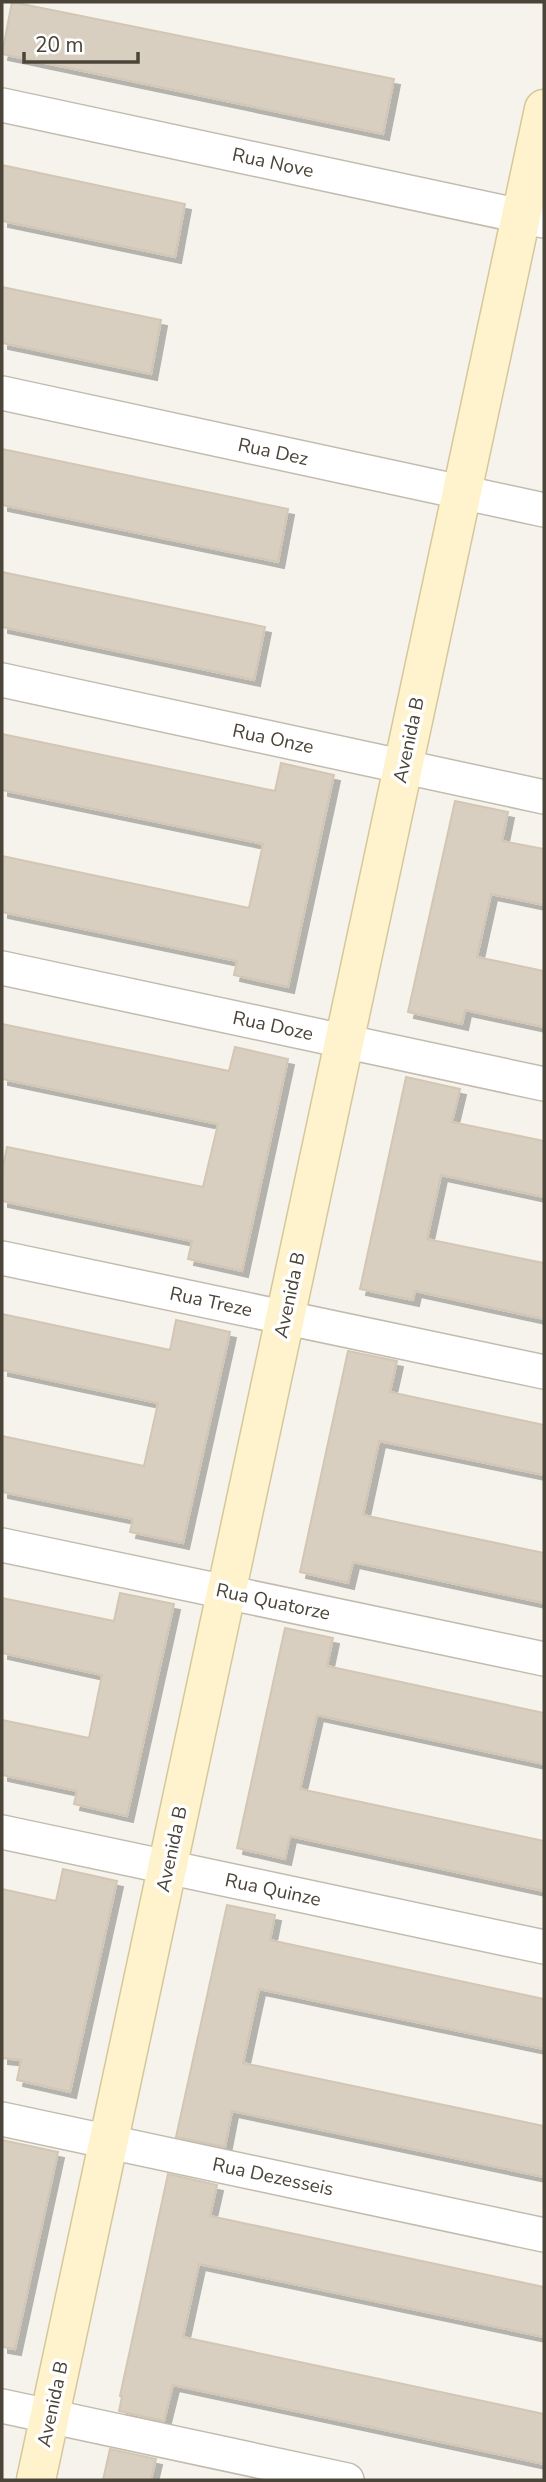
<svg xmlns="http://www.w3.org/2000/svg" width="546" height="2482" font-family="'Nunito Sans',sans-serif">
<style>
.building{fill:#d8cfc1;stroke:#d3c7b4;stroke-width:2;filter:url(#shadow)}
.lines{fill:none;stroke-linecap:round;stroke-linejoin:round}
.street-casing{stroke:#c2bbae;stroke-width:36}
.secondary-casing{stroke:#d6c79b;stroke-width:41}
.street{stroke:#fff;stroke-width:33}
.secondary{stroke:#fff3cd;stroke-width:38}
.labels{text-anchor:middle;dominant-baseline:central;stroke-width:7;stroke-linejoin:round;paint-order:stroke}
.street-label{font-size:19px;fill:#4b4439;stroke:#fff}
</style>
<defs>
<filter id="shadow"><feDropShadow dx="6" dy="6" stdDeviation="0" flood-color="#0004"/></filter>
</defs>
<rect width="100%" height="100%" fill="#f6f3ec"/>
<g class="building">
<path d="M12,2l382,77 -11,55 -381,-80z"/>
<path d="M2,165l183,39 -10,53 -173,-36z"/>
<path d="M2,287l159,33 -10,54 -149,-31z"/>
<path d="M2,449l286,60 -10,53 -276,-57z"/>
<path d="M2,572l263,55 -11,53 -252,-53z"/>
<path d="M2,734l273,57 6,-28 53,12 -46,212 -54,-12 3,-14 -235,-49v-56l247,52 14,-64 -261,-54z"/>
<path d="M455,801l53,11 -6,29 42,8v56l-53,-11 -14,63 67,14v56l-79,-17 -3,14 -54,-12z"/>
<path d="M2,1024l227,47 6,-24 53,12 -46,212 -54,-12 4,-18 -190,-40v-30l5,-24 196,40 15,-63 -216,-45z"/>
<path d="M406,1077l54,12 -8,33 92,19v56l-103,-22 -14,64 117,24v56l-129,-28 -2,9 -53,-11z"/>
<path d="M2,1314l168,36 6,-30 54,12 -47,211 -53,-11 3,-13 -131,-27v-56l142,30 14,-63 -156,-33z"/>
<path d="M348,1351l49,10 -7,31 154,33v50l-165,-34 -16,74 181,38v50l-191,-41 -5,21 -48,-11z"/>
<path d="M120,1593l54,11 -47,212 -53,-12 3,-13 -75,-16v-55l87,18 13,-63 -100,-22v-55l112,23z"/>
<path d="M285,1628l48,10 -6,28 217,47v51l-227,-49 -17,74 244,52v50l-254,-55 -5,23 -48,-11z"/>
<path d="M63,1869l54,12 -47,211 -53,-12 4,-20 -19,-2v-169l54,12z"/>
<path d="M227,1905l48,10 -5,25 274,59v50l-285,-60 -16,74 301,63v51l-312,-66 -7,36 -49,-10z"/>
<path d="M2,2140l56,12 -43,197 -13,-2z"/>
<path d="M168,2174l49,11 -7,31 334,71v50l-345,-73 -16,73 361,77v50l-371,-79 -9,36 -45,-10 3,-14 -2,-1z"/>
<path d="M110,2449l46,10 -5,21h-48z"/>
</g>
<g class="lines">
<g class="street-casing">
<g id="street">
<path d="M2,105l542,116"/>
<path d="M2,393l542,117"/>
<path d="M2,680l542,117"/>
<path d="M2,968l542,116"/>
<path d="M2,1258l542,114"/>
<path d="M2,1545l542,114"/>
<path d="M2,1832l542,115"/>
<path d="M2,2119l542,116"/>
<path d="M2,2406l345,74"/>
</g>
</g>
<g class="secondary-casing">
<path id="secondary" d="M36,2480l508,-2371"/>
</g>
<use href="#street" class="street"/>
<use href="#secondary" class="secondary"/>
</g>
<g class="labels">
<g class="street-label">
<text transform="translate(273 163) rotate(12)">Rua Nove</text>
<text transform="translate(273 452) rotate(12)">Rua Dez</text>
<text transform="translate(273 739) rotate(12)">Rua Onze</text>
<text transform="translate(409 740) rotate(-78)">Avenida B</text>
<text transform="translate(273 1026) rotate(12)">Rua Doze</text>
<text transform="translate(290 1295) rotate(-78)">Avenida B</text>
<text transform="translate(211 1302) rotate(12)">Rua Treze</text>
<text transform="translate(273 1602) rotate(12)">Rua Quatorze</text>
<text transform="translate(172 1849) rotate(-78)">Avenida B</text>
<text transform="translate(273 1890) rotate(12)">Rua Quinze</text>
<text transform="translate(273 2177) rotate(12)">Rua Dezesseis</text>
<text transform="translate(53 2404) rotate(-78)">Avenida B</text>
</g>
</g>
<rect width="546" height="2482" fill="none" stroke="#4b4439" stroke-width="7"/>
<path d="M24 52v10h114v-10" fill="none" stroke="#4b4439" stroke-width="3.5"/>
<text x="35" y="52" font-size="21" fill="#4b4439" stroke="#ffffff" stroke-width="5" paint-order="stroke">20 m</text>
</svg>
